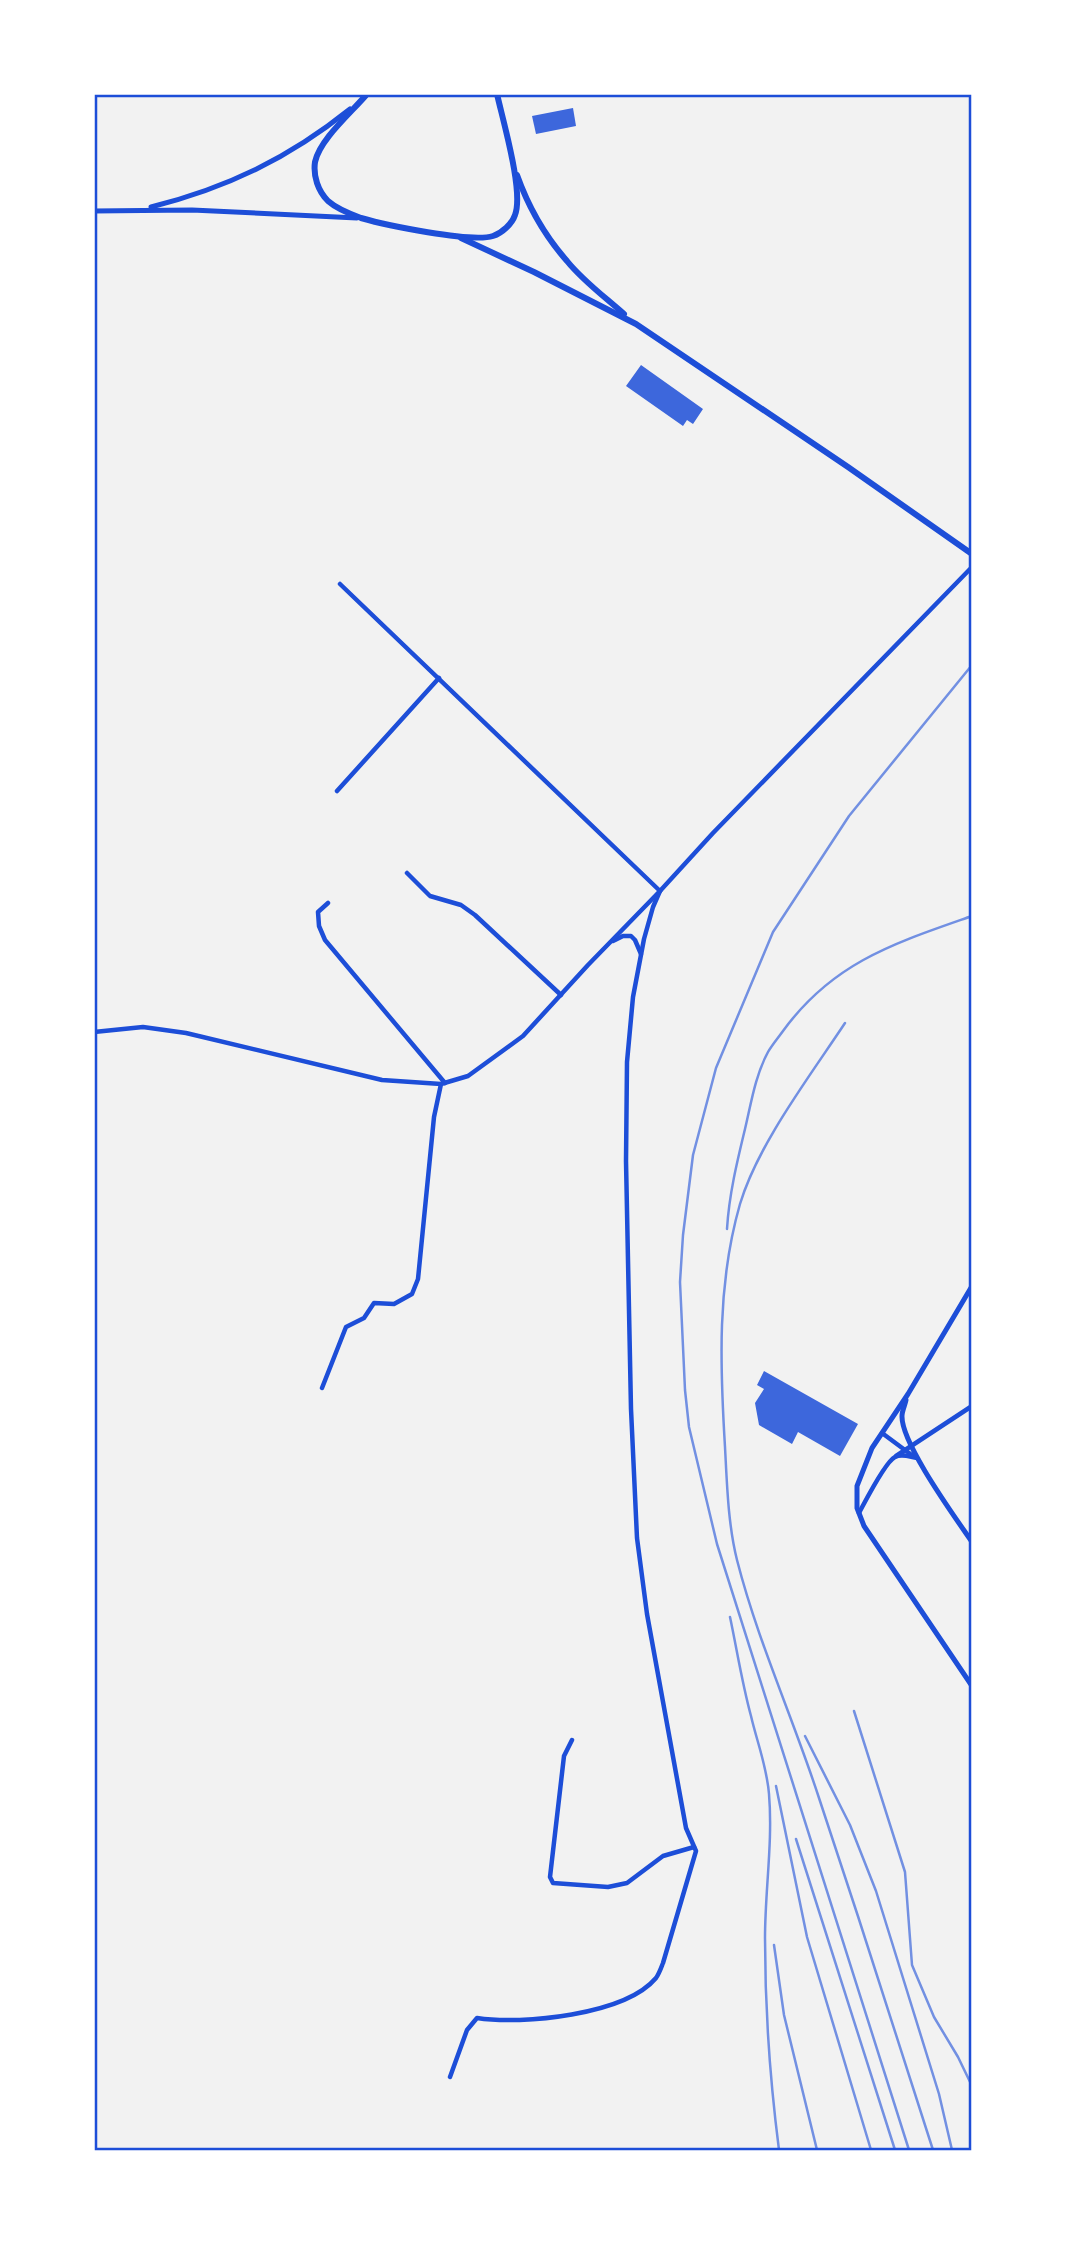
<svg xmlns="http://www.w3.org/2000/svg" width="1066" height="2245" font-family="'PT Sans',sans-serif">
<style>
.building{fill:#3d67dc}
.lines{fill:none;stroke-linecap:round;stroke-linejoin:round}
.minor{stroke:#1d4ed8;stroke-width:4.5}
.secondary{stroke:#1d4ed8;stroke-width:5}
.primary{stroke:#1d4ed8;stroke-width:6}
.rail{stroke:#7290e2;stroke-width:2.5}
.neatline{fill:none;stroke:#1d4ed8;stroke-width:2.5}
</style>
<rect width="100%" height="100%" fill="#f2f2f2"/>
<g class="building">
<path d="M573,108l3,18 -40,8 -4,-18z"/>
<path d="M641,365l62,44 -10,15 -6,-4 -4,6 -57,-40z"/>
<path d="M764,1371l94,53 -18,32 -42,-24 -6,12 -33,-19 -4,-22 9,-14 -7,-4z"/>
</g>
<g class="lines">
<g class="minor">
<path d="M340,584l320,307"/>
<path d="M337,791l102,-113"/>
<path d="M407,873l23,23 31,9 14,10 86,80"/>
<path d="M328,903l-10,9 1,14 6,14 120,143"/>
<path d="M613,941l10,-5h8l4,4 6,14"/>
<path d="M94,1032l49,-5 43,6 196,47 59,4 27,-8 55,-40 65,-71 72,-74 53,-58 259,-266"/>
<path d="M322,1388l24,-61 18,-9 10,-15 20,1 18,-10 6,-15 16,-162 7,-33"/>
<path d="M882,1433l31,23"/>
<path d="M896,1456l76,-50"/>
<path d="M859,1513c6,-11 26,-51 36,-56 7,-4 15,0 22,1"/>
<path d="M572,1740l-8,16 -14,121 3,6 55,4 19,-4 36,-27 31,-9"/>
<path d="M450,2077l17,-47 10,-12c45,7 148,-3 179,-40 3,-4 5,-10 7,-15l33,-112 -10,-23 -39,-214 -10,-76 -6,-129 -5,-248 1,-99 6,-65 11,-58 9,-32 7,-16"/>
</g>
<g class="secondary">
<path d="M151,207c76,-19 138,-49 199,-98"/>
<path d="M94,211l98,-1 165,8"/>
<path d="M972,1286l-64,108 -36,54 -15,38v22l7,18 108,160"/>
<path d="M906,1400c-1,5 -4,11 -4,16 -1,27 53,101 70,126"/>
</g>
<g class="primary">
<path d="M367,94c-15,18 -47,45 -52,68 -2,14 3,29 13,39 9,8 22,13 33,17 24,7 110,25 132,18 9,-3 19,-12 22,-21 9,-23 -12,-94 -18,-121"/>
<path d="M517,175c11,31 28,61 50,86 16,20 38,36 57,53"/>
<path d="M461,238l73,34 102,52 212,143 124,87"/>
</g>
<g class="rail">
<path d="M845,1023c-35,53 -87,121 -105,181 -23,80 -20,161 -15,243 2,37 3,77 12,113 21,82 56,158 82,238 39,117 77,235 114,352"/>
<path d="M727,1229c2,-34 10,-67 18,-100 6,-25 10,-53 23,-77 4,-7 10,-14 15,-21 50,-69 112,-88 189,-115"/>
<path d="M730,1617c7,33 12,66 21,99 6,26 16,51 18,78 4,48 -4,96 -4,144 0,71 5,142 14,212"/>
<path d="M854,1711l51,161 7,93 22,52 24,40 14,29"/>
<path d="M805,1736l45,89 26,66 63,203 13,56"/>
<path d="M776,1786l31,151 64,213"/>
<path d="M796,1839l99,311"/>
<path d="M774,1945l10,70 33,135"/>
<path d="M909,2150l-192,-606 -28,-117 -4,-37 -5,-108 3,-47 10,-80 23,-87 57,-136 76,-116 123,-151"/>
</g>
</g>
<rect width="1066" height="2245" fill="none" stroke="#ffffff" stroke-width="192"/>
<rect x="96" y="96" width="874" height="2053" class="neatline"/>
</svg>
